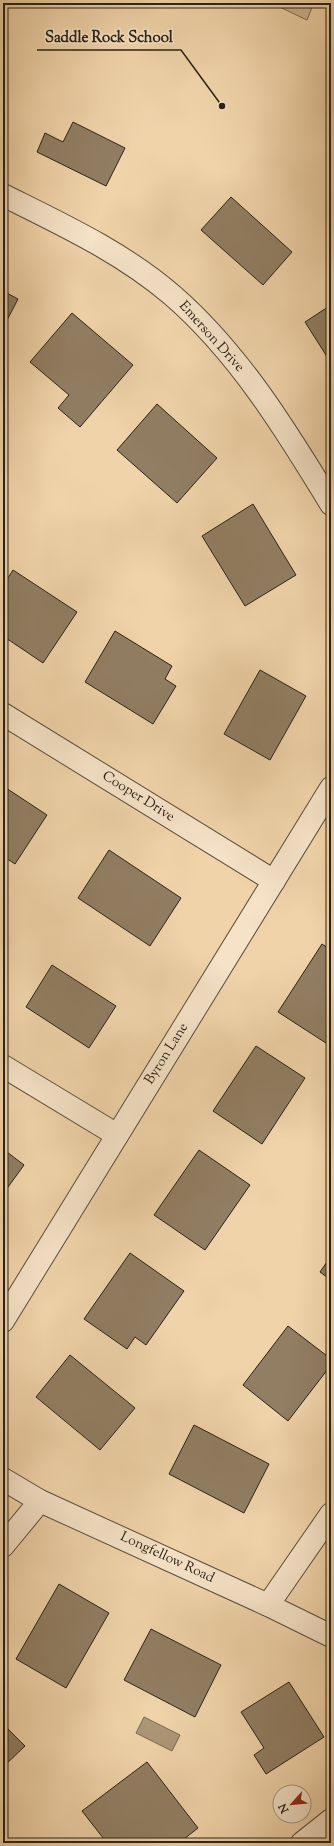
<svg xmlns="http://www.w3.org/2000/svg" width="334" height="1846" font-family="'Sorts Mill Goudy',serif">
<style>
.green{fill:#ceb590;stroke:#7c6c54}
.water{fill:#ad9777;stroke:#796851}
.building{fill:#917e63;stroke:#2a2217}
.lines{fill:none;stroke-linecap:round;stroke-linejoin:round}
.street-casing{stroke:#5c4e3c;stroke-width:24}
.street{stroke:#f5e2c7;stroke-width:22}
.labels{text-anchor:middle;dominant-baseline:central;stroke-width:3.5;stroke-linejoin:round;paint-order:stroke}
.street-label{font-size:14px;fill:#2a2217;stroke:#f5e2c7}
.leader{fill:none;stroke:#2a2217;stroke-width:1.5}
.callout-dot{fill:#2a2217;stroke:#f5e2c7;stroke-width:1.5}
.callout-label{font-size:15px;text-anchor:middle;font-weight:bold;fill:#2a2217;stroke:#f5e2c7;stroke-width:3.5;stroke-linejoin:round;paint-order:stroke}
</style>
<rect width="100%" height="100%" fill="#f0d3a9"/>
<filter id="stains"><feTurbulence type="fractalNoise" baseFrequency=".005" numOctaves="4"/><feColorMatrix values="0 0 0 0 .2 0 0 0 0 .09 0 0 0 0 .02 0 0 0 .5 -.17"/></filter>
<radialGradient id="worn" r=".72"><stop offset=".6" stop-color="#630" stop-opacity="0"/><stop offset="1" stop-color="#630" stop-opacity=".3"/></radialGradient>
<path class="green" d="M271,3h51l-9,2 -6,15z"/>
<path class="water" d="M144,1717l36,18 -8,16 -36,-18z"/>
<g class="building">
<path d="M73,122l52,26 -19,38 -69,-34 8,-19 18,9z"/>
<path d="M231,197l61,55 -29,33 -62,-55z"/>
<path d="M3,291l15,8 -15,29z"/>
<path d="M331,305v58l-26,-41z"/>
<path d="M72,313l61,52 -53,62 -22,-19 11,-13 -39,-33z"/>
<path d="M157,404l60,54 -40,45 -60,-53z"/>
<path d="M253,504l43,71 -51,31 -43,-70z"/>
<path d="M13,570l64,42 -34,51 -40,-27v-50z"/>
<path d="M115,631l57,35 -7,13 11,7 -23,38 -68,-42z"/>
<path d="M260,670l46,26 -36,64 -46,-26z"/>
<path d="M3,786l44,29 -32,49 -12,-8z"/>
<path d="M109,850l72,48 -31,48 -72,-48z"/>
<path d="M322,944l9,6v92l-2,3 -51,-33z"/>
<path d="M52,965l64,41 -27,42 -63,-41z"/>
<path d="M256,1046l49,32 -43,66 -49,-33z"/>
<path d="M3,1149l21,16 -21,29z"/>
<path d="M199,1150l51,35 -45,65 -51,-35z"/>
<path d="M130,1253l54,38 -38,54 -11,-8 -8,12 -43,-30z"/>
<path d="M331,1256v24l-11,-8z"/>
<path d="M288,1326l43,33v6l-43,56 -45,-36z"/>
<path d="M70,1355l65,53 -35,42 -64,-53z"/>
<path d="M194,1425l75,39 -25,49 -75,-39z"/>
<path d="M59,1584l50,29 -43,75 -50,-29z"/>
<path d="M151,1629l70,36 -26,52 -71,-37z"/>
<path d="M289,1682l35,55 -58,37 -12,-19 10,-7 -23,-36z"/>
<path d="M3,1724l22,22 -22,21z"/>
<path d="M147,1762l51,66 -19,15h-72l-25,-32z"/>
</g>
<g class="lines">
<g class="street-casing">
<g id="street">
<path d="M3,195c58,29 119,57 169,100 66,57 114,135 159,209"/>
<path d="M3,714l271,167"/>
<path d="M3,1066l114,69"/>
<path d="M3,1321l328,-533"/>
<path d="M3,1479l37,22 228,104 63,31"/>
<path d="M3,1546l37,-45"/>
<path d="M268,1605l63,-91"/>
<path d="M302,1843l29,-23"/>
</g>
</g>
<use href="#street" class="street"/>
</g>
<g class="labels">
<g class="street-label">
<text transform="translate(211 337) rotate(48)">Emerson Drive</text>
<text transform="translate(138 797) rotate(32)">Cooper Drive</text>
<text transform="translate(167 1054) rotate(-58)">Byron Lane</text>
<text transform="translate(167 1558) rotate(25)">Longfellow Road</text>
</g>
</g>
<path class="leader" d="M222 106L181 50H37"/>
<circle class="callout-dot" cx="222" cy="106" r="4"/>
<g class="callout-label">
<text x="109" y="42">Saddle Rock School</text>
</g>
<rect width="334" height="1846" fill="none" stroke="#f0d3a9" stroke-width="16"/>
<rect x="4" y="4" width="326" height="1838" fill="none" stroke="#2a2217" stroke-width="2"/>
<rect x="8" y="8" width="318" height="1830" fill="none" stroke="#2a2217"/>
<g transform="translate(292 1804) rotate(243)"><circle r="19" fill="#f5e2c7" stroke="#a49581"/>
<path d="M0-3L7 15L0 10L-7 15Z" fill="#8f2418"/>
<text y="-6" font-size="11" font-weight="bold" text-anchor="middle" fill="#2a2217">N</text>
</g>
<rect width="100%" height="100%" filter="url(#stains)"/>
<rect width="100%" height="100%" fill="url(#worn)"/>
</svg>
